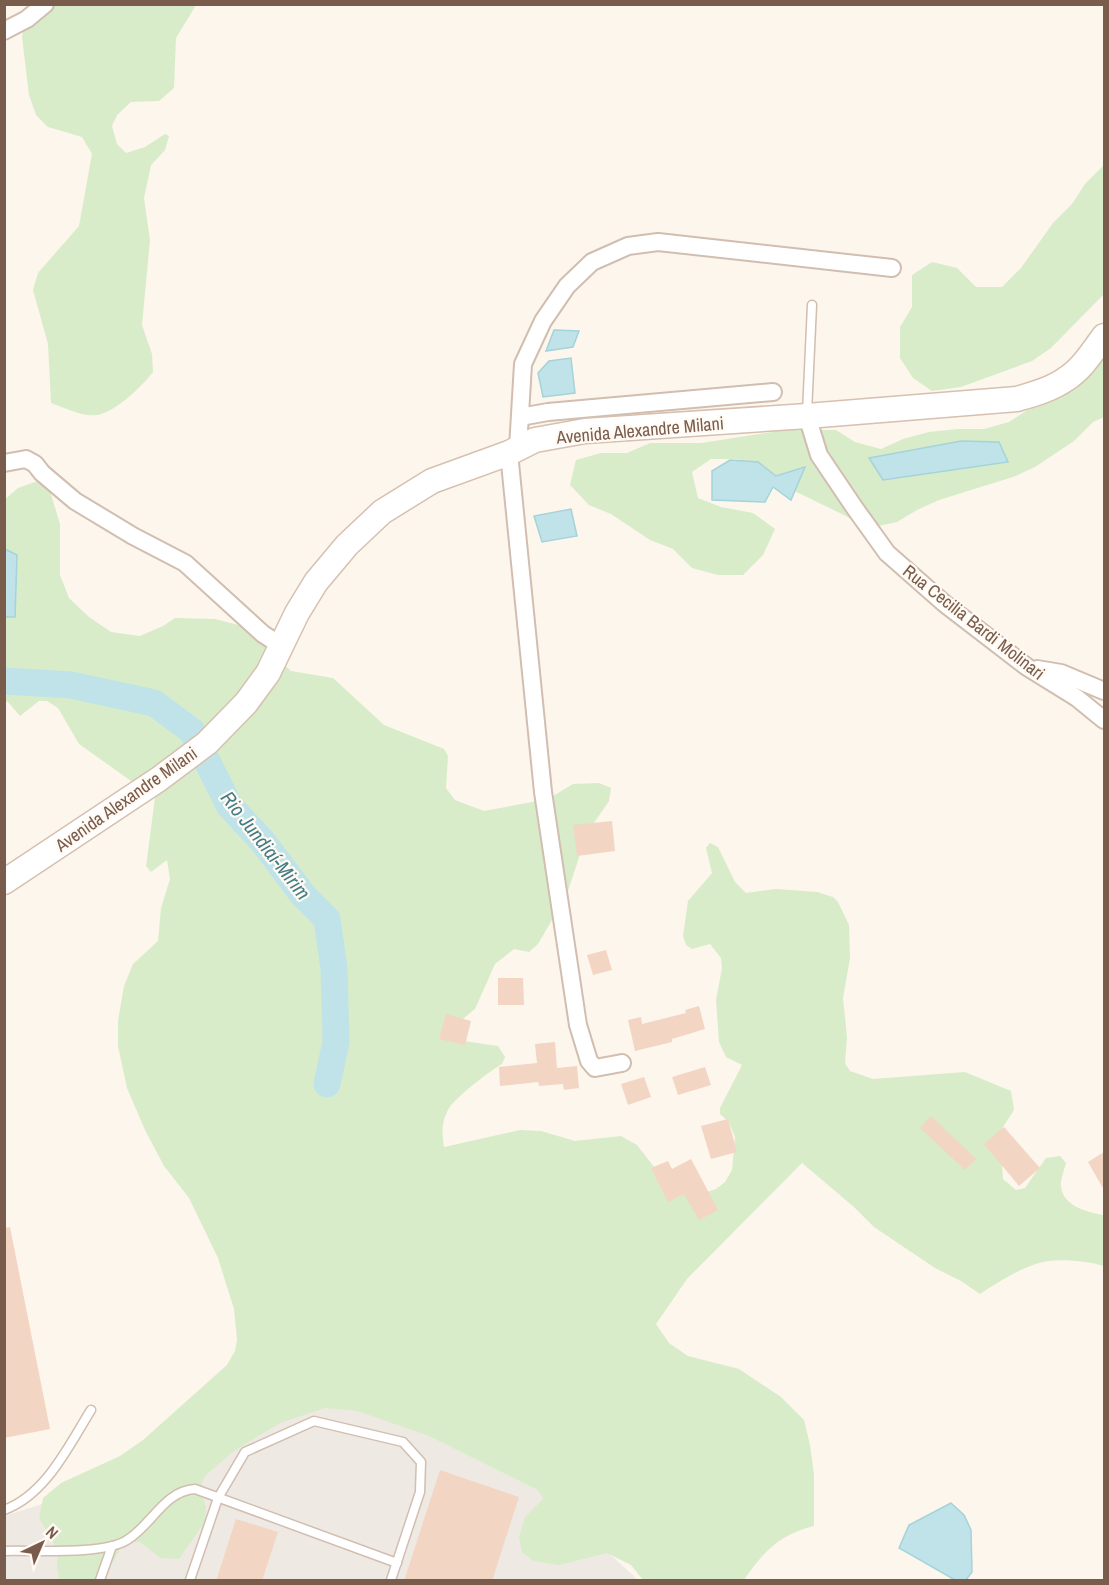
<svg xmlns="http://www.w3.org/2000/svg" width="1109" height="1585" font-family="'Archivo Narrow',sans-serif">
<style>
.industrial{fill:#efe9e4}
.green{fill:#d8ecc9}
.water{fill:#bfe3e8;stroke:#a5d3da;stroke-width:1.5}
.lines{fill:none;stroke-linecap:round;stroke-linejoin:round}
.river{stroke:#bfe3e8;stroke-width:27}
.building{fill:#f3d5c3}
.lane-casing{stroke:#d1beb0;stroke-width:11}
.street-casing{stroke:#d1beb0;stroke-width:20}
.secondary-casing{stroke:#d6c0b0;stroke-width:27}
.lane{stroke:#fff;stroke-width:8}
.street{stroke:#fff;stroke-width:16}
.secondary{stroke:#fff;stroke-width:24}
.labels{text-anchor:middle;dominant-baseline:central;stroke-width:4.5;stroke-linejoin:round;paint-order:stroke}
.street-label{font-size:18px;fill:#7a5c4d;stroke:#fffaf3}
.water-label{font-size:20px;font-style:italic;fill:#437c86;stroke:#fffaf3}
</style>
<rect width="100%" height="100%" fill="#fdf6ec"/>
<path class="industrial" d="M389,1351l249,229h-633l-1,-64 115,-36z"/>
<g class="green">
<path d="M33,5h163l-20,33 -2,50 -15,13 -28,1 -14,13 -5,11 5,18 9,9 19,-6 20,-13 4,2 -4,14 -14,15 -7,33 6,42 -8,85 10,29 1,18c-11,14 -37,40 -56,43 -15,2 -32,-7 -46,-12l-3,-59 -15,-54 5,-17 41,-47 13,-72 -10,-17 -34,-10 -12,-12 -7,-20 -7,-58 3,-19z"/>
<path d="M1104,165v129l-53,54 -19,13 -71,26 -29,4 -19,-13 -13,-20v-31l12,-20v-32l20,-13 25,6 19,19h26l19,-19 32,-45 19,-19 13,-20z"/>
<path d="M1104,339v78l-11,5 -19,19 -39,26 -22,10 -74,23 -22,10 -20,12 -32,7 -19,-13 -64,-31 -20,-20 -26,-6h-25l-19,13 6,26 23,9 32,6 22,16 -12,26 -20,20h-25l-26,-7 -19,-19 -23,-9 -39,-26 -22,-9 -19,-20 6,-25 25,-7h26l23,-10h51l84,-13h51l19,12 26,7 22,-10 26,-7 29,-3h26l25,-7 20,-13 57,-58z"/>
<path d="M46,478l14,46v51l9,23 20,19 22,15 29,4 23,-10 12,-8 40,1 35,9 18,12 12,21 11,10 42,7 51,47 60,24 4,7 -2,32 9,12 29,11 64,-12 25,-15 26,-1 12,5 -2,13 -22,32 -20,61 -29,50 -9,8 -15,-3 -19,15 -20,45 -22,18 4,13 41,6 7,11 -3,7c-12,7 -48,34 -54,46 -7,13 -6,24 -4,37l76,-17 21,1 34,10 46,-5 16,9 21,27 46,21 12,-4 9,-7 7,-12 3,-33 -6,-15 -9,-8v-6l22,-43 -16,-8 -7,-15 -3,-42 6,-32 -1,-10 -11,-14 -18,5 -6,-4 -3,-9 5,-35 24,-28 -6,-25 4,-5 8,4 17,35 11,11 30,-4 41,3 16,5 5,5 11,23 1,33 -7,40 4,39 -2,26 5,8 23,8 92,-7 46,19 3,19 -20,31 8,20 1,18 13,11 9,-2 21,-30 14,-2 6,7c-2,7 -6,18 -5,24 2,19 28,26 43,28v51c-14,-5 -46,-8 -61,-4 -21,5 -45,20 -63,32l-19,-13 -26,-13 -61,-41 -20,-20 -52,-44 -115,116 -31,45 13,19 19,13 51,13 42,28 23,23 6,25 4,29v52c-34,8 -51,26 -70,54h-101l-12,-15 -24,-12 -48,12 -26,-4 -11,-9 -3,-15 6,-20 18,-18 -5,-9 -109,-54 -72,-25 -32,-3 -45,15 -46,28 -29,25 -5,12 6,19 -1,15 -26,37 -19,-1 -20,-16h-9l-10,6 -18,32h-44l-2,-14 1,-15 -19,-33 4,-20 18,-15 59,-27 23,-16 84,-75 8,-14 2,-11 -3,-31 -16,-51 -29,-60 -25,-32 -19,-36 -18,-42 -9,-42v-25l6,-35 9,-22 25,-23 3,-33 9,-29 -3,-19 -16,12 -5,-6 9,-68 -76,-54 -21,-36 -11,-7h-8l-19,15 -12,-14 -3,-1 -1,-201 14,-12z"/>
</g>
<g class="water">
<path d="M554,330l25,1 -6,16 -27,4z"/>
<path d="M571,358l4,35 -32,4 -5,-24 11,-12z"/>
<path d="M961,441l38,1 9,20 -125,18 -14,-22z"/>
<path d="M730,460l28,2 18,14 29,-9 -14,33 -18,-13 -8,15 -53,-2v-29z"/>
<path d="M571,509l6,27 -35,6 -8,-26z"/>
<path d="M5,549l12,6 -2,62h-10z"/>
<path d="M951,1503l13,12 7,15 1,42 -6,8h-11l-56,-32 10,-23z"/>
</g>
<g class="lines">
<path class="river" d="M4,681l67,4 83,18 38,28 37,74 34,37 40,53 24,24 7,50 2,73 -9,42"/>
</g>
<g class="building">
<path d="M612,821l3,30 -38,5 -4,-31z"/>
<path d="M606,950l6,20 -19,5 -6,-20z"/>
<path d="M498,978h25l1,27h-26z"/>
<path d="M699,1006l6,23 -33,10v3l-37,9 -7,-31 13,-3 1,7 44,-11 -1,-3z"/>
<path d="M446,1014l25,7 -6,24 -26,-6z"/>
<path d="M555,1042l2,26 20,-2 2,22 -15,2 -1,-6 -24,2 -1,-4 -38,4 -1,-19 38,-4 -2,-19z"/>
<path d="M705,1067l6,18 -33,10 -6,-18z"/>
<path d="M644,1077l7,20 -23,8 -7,-21z"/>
<path d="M931,1116l45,43 -11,11 -45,-42z"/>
<path d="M728,1119l9,33 -26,7 -10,-33z"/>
<path d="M1004,1127l36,41 -21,18 -35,-42z"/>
<path d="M1104,1152v38l-16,-28z"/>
<path d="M691,1159l27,51 -19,10 -15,-26 -16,8 -17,-34 17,-7 4,8z"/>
<path d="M10,1227l40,202 -46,9v-210z"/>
<path d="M440,1470l79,27 -27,84h-88z"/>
<path d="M236,1519l42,13 -16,49h-46z"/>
</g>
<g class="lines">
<g class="lane-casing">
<g id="lane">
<path d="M807,413l5,-108"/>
<path d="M4,1510c42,-15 65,-65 87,-100"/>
<path d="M4,1551c30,-1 100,4 123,-11 25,-15 37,-49 68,-51l202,74"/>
<path d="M100,1580l12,-34"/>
<path d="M190,1580l28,-82 27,-46 69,-31 89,21 18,20 -1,30 -29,88"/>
</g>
</g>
<g class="street-casing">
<g id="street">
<path d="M4,31l23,-12 18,-15"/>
<path d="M807,416l12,39 35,52 33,46 58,51 82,63 50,31 27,22"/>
<path d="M520,417l28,-5 225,-20"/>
<path d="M518,448l5,-84 20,-43 24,-35 25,-24 36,-16 30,-4 234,26"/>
<path d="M509,453l34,339 35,233 11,36 6,7 27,-5"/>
<path d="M4,463l22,-4 9,5 7,9 33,28 58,35 52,27 78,71 17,11"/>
<path d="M1037,669l24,4 43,18"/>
</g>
</g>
<g class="secondary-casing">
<path id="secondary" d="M4,882l155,-103 48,-36 39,-40 22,-30 29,-60 19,-31 31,-37 35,-33 50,-31 77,-28 26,-13 50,-9 222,-15 210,-17c17,-5 35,-10 49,-20 16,-10 27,-28 38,-43"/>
</g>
<use href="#lane" class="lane"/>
<use href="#street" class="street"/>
<use href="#secondary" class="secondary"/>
</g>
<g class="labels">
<g class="street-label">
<text transform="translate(640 430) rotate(-5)">Avenida Alexandre Milani</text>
<text transform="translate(974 622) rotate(38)">Rua Cecilia Bardi Molinari</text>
<text transform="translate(126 799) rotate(-35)">Avenida Alexandre Milani</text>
</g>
<g class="water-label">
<text transform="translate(266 845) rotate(52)">Rio Jundiaí-Mirim</text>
</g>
</g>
<rect width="1109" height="1585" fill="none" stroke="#7a5c4d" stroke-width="12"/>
<g transform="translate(42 1543) rotate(44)" stroke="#fffaf3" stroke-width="4.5" paint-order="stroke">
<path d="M0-4.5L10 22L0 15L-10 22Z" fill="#7a5c4d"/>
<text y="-9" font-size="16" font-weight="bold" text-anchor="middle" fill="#7a5c4d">N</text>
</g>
</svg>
